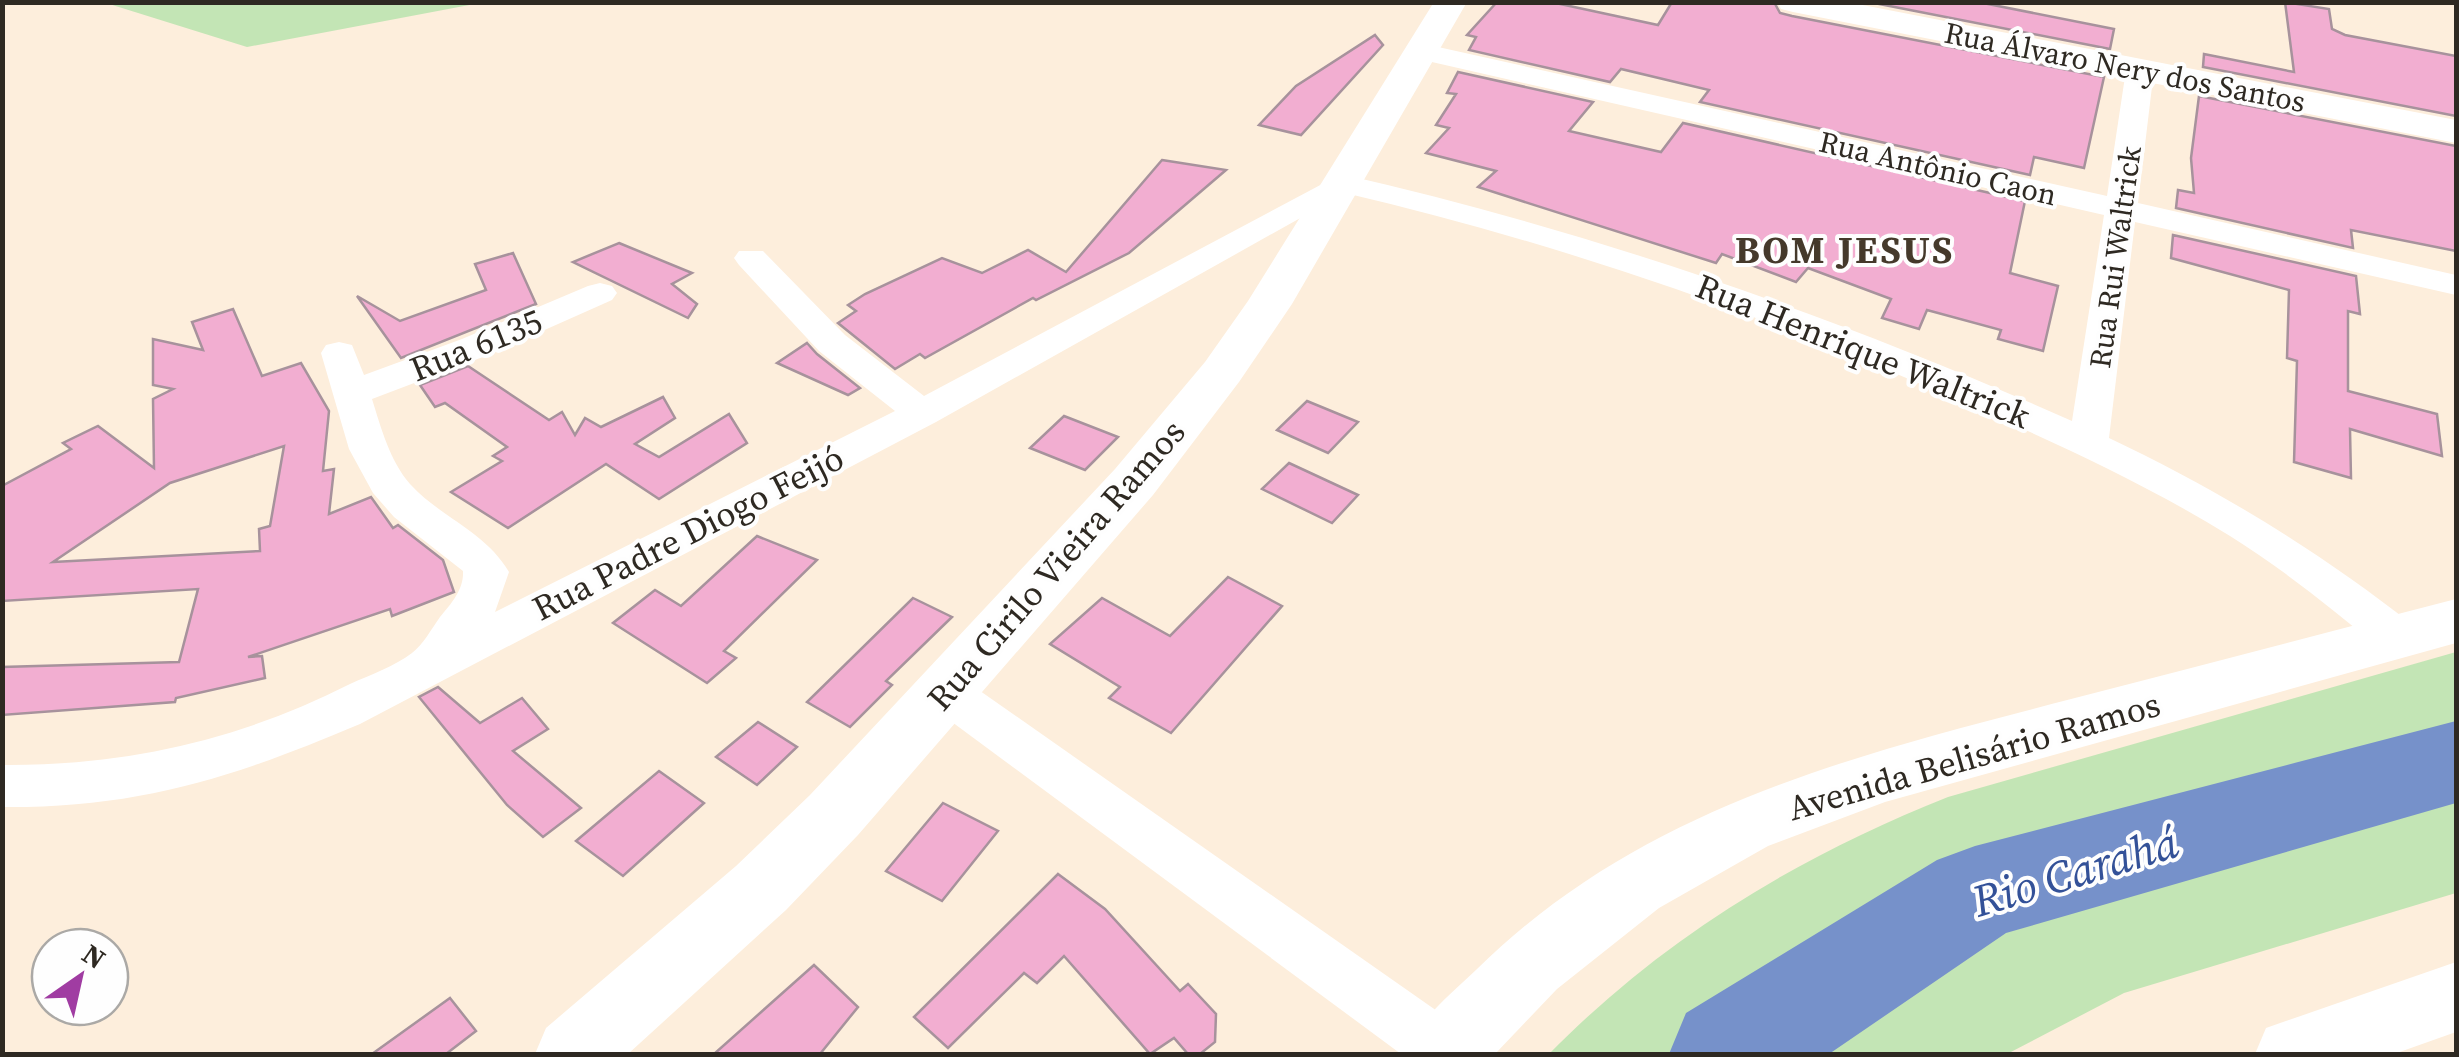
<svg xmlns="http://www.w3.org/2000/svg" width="2459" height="1057" font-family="'Source Serif 4',serif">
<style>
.green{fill:#c3e5b5}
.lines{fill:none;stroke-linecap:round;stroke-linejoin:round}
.river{fill:#7691ca;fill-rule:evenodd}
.building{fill:#f2aed1;stroke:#a7929c;stroke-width:2.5;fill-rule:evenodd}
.street{fill:#fff;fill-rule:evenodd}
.secondary{fill:#fff;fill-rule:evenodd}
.labels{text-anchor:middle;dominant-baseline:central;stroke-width:8;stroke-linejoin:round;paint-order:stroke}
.far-street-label{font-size:30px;fill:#2e2922;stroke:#fefefe}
.street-label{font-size:35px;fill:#2e2922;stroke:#fefefe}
.far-district-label{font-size:38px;font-weight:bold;letter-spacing:2.5px;fill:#45392b;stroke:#fefefe}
.near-water-label{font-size:45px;font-style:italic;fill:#335198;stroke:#fefefe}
</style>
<rect width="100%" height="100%" fill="#fdeedc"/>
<g class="green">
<path d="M106,3v-1l374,1 -233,44z"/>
<path d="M2456,652v241l-332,100 -117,61h-458c114,-116 248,-197 399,-257z"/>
</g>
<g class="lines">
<path class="river" d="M2456,721v82l-450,130 -177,121h-160l17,-41 251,-153 38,-14z"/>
</g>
<g class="building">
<path d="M1497,2h54l107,23 14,-23h102l6,11 12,3 312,61 -20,91 -50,-11 -4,18 -330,-73 9,-12 -88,-21 -11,13 -141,-32 7,-13 -9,-2z"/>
<path d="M1869,2h109l136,27 -4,20z"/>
<path d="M2285,2l44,7 3,20 13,6 111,21v60l-253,-49 1,-13 90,18z"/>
<path d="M1375,35l8,10 -82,90 -42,-10 37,-39z"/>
<path d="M1458,72l135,30 -24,29 92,21 22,-29 342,78 -15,72 48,13 -15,65 -45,-12 3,-9 -74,-20 -8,19 -37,-11 9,-19 -83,-31 -12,14 -74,-28 -6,9 -238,-76 18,-16 -70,-18 23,-25 -13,-3 20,-31 -9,-1z"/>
<path d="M2199,96l257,50v105l-105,-21 2,18 -177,-40 2,-18 16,3 -3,-35z"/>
<path d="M1162,160l64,10 -97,83 -93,47 -3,-2 -108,60 -5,-4 -25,15 -57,-46 18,-12 -8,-6 17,-11 77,-36 40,15 46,-23 38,22z"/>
<path d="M2173,235l183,41 4,38 -12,-3v80l89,23 5,42 -92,-27 1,49 -57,-16 3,-101 -10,-3 2,-68 -118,-32z"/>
<path d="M619,243l73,30 -20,11 25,20 -9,14 -115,-56z"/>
<path d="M513,253l23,51 -135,54 -44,-62 43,25 86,-31 -11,-26z"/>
<path d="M233,309l29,67 39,-13 28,48 -6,60 11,-2 -5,45 42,-17 22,31 5,-3 45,35 11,32 -62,24 -2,-7 -142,48 14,-1 3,22 -89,20 -1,4 -173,13v-48l177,-5 19,-73 -196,12v-115l69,-37 -8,-6 35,-17 56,42 -1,-69 20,-10 -20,-4v-46l50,11 -11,-28zM284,446l-14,80 -11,3 1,22 -207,11 117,-79z"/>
<path d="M807,343l10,11 43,34 -12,7 -71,-32z"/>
<path d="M468,366l81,54 13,-8 13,23 10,-17 16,9 62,-30 12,21 -40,26 24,13 70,-43 18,29 -88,56 -53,-35 -98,64 -57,-36 51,-31 -9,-5 14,-9 -62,-44 -10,4 -15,-22z"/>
<path d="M1307,401l51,21 -30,31 -51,-23z"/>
<path d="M1064,416l54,21 -33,33 -55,-22z"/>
<path d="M1289,463l69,32 -26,28 -70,-34z"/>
<path d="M757,536l60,24 -93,91 12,7 -29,25 -94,-60 42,-33 26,16z"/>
<path d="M1228,577l54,29 -111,127 -62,-35 11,-11 -70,-43 52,-46 68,38z"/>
<path d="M913,598l39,19 -66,64 6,4 -42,42 -43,-25z"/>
<path d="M438,687l42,36 42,-25 26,31 -35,22 68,57 -38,29 -36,-32 -88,-108z"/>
<path d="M758,722l39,25 -40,38 -41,-28z"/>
<path d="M659,771l45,32 -81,73 -47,-35z"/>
<path d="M943,803l55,28 -56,70 -56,-30z"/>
<path d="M1058,874l47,35 75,82 8,-7 28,30 -1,28 -15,12h-12l-14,-16 -24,16 -86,-98 -27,27 -13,-10 -76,75 -34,-31z"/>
<path d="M814,965l44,42 -38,47h-106z"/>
<path d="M450,998l26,33 -30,23h-74z"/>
</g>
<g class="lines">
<g class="street">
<path d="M1420,43l687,153 19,-126 14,-8 10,2 4,6 -16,133 318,72v20l-321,-73 -26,216c110,52 208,112 304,187l7,12 -7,12 -16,5 -16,-5c-49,-40 -98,-80 -151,-113 -84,-52 -174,-93 -263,-132 -201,-89 -408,-161 -622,-211l-409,229 -576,302c-125,53 -220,84 -358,83v-42c123,1 238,-25 348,-81 20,-9 45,-18 62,-31 11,-8 20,-25 28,-36 12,-14 24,-28 23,-46l-69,-54 -21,-24 -24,-44 -28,-96 5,-8 13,-3 13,3 12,30 98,-36 126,-53 12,-3 12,3 5,7 -5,7 -124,55 -116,44c9,29 18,62 38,85 31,34 75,47 99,88l-14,40 400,-201 -76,-60 -80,-86 -5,-7 5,-7h24l82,84 79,61 417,-222c253,58 494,142 731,247l32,-206 -694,-158 -4,-6 4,-6z"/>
<path d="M946,673l17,6 504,353 8,22h-74l-472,-349 -7,-13 7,-13z"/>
</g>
<g class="secondary">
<path d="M1434,2h33l-175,302 -53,78 -86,113 -295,340 -72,75 -158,144h-93l11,-26 190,-162 74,-71 305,-326 90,-107 43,-61z"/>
<path d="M1777,2h70l609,118v23l-663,-131 -12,-3z"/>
<path d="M2456,599v44l-571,159 -117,44 -109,62 -102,81 -62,65h-89c13,-36 44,-59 71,-85 167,-164 380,-214 598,-271 127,-33 254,-66 381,-99z"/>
<path d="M2456,962v70l-62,22h-139l11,-26z"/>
</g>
</g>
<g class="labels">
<g class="far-street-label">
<text transform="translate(2125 67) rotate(11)">Rua Álvaro Nery dos Santos</text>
<text transform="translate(1938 168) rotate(13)">Rua Antônio Caon</text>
<text transform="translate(2115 257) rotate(-82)">Rua Rui Waltrick</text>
</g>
<g class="street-label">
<text transform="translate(476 345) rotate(-22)">Rua 6135</text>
<text transform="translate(1863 351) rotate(22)">Rua Henrique Waltrick</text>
<text transform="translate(688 533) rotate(-27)">Rua Padre Diogo Feijó</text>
<text transform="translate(1056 565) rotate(-49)">Rua Cirilo Vieira Ramos</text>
<text transform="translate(1974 756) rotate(-16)">Avenida Belisário Ramos</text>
</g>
<g class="far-district-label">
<text x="1845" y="250">BOM JESUS</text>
</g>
<g class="near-water-label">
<text transform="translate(2075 871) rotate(-17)">Rio Carahá</text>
</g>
</g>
<rect width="2459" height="1057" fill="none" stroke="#2e2922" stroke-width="10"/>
<g transform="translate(80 977) rotate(34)"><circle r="48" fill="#fefefe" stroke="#aba9a6" stroke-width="2.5"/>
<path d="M0-8L18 38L0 25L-18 38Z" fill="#a03ca2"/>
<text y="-15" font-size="28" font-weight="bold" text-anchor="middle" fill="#2e2922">N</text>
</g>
</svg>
